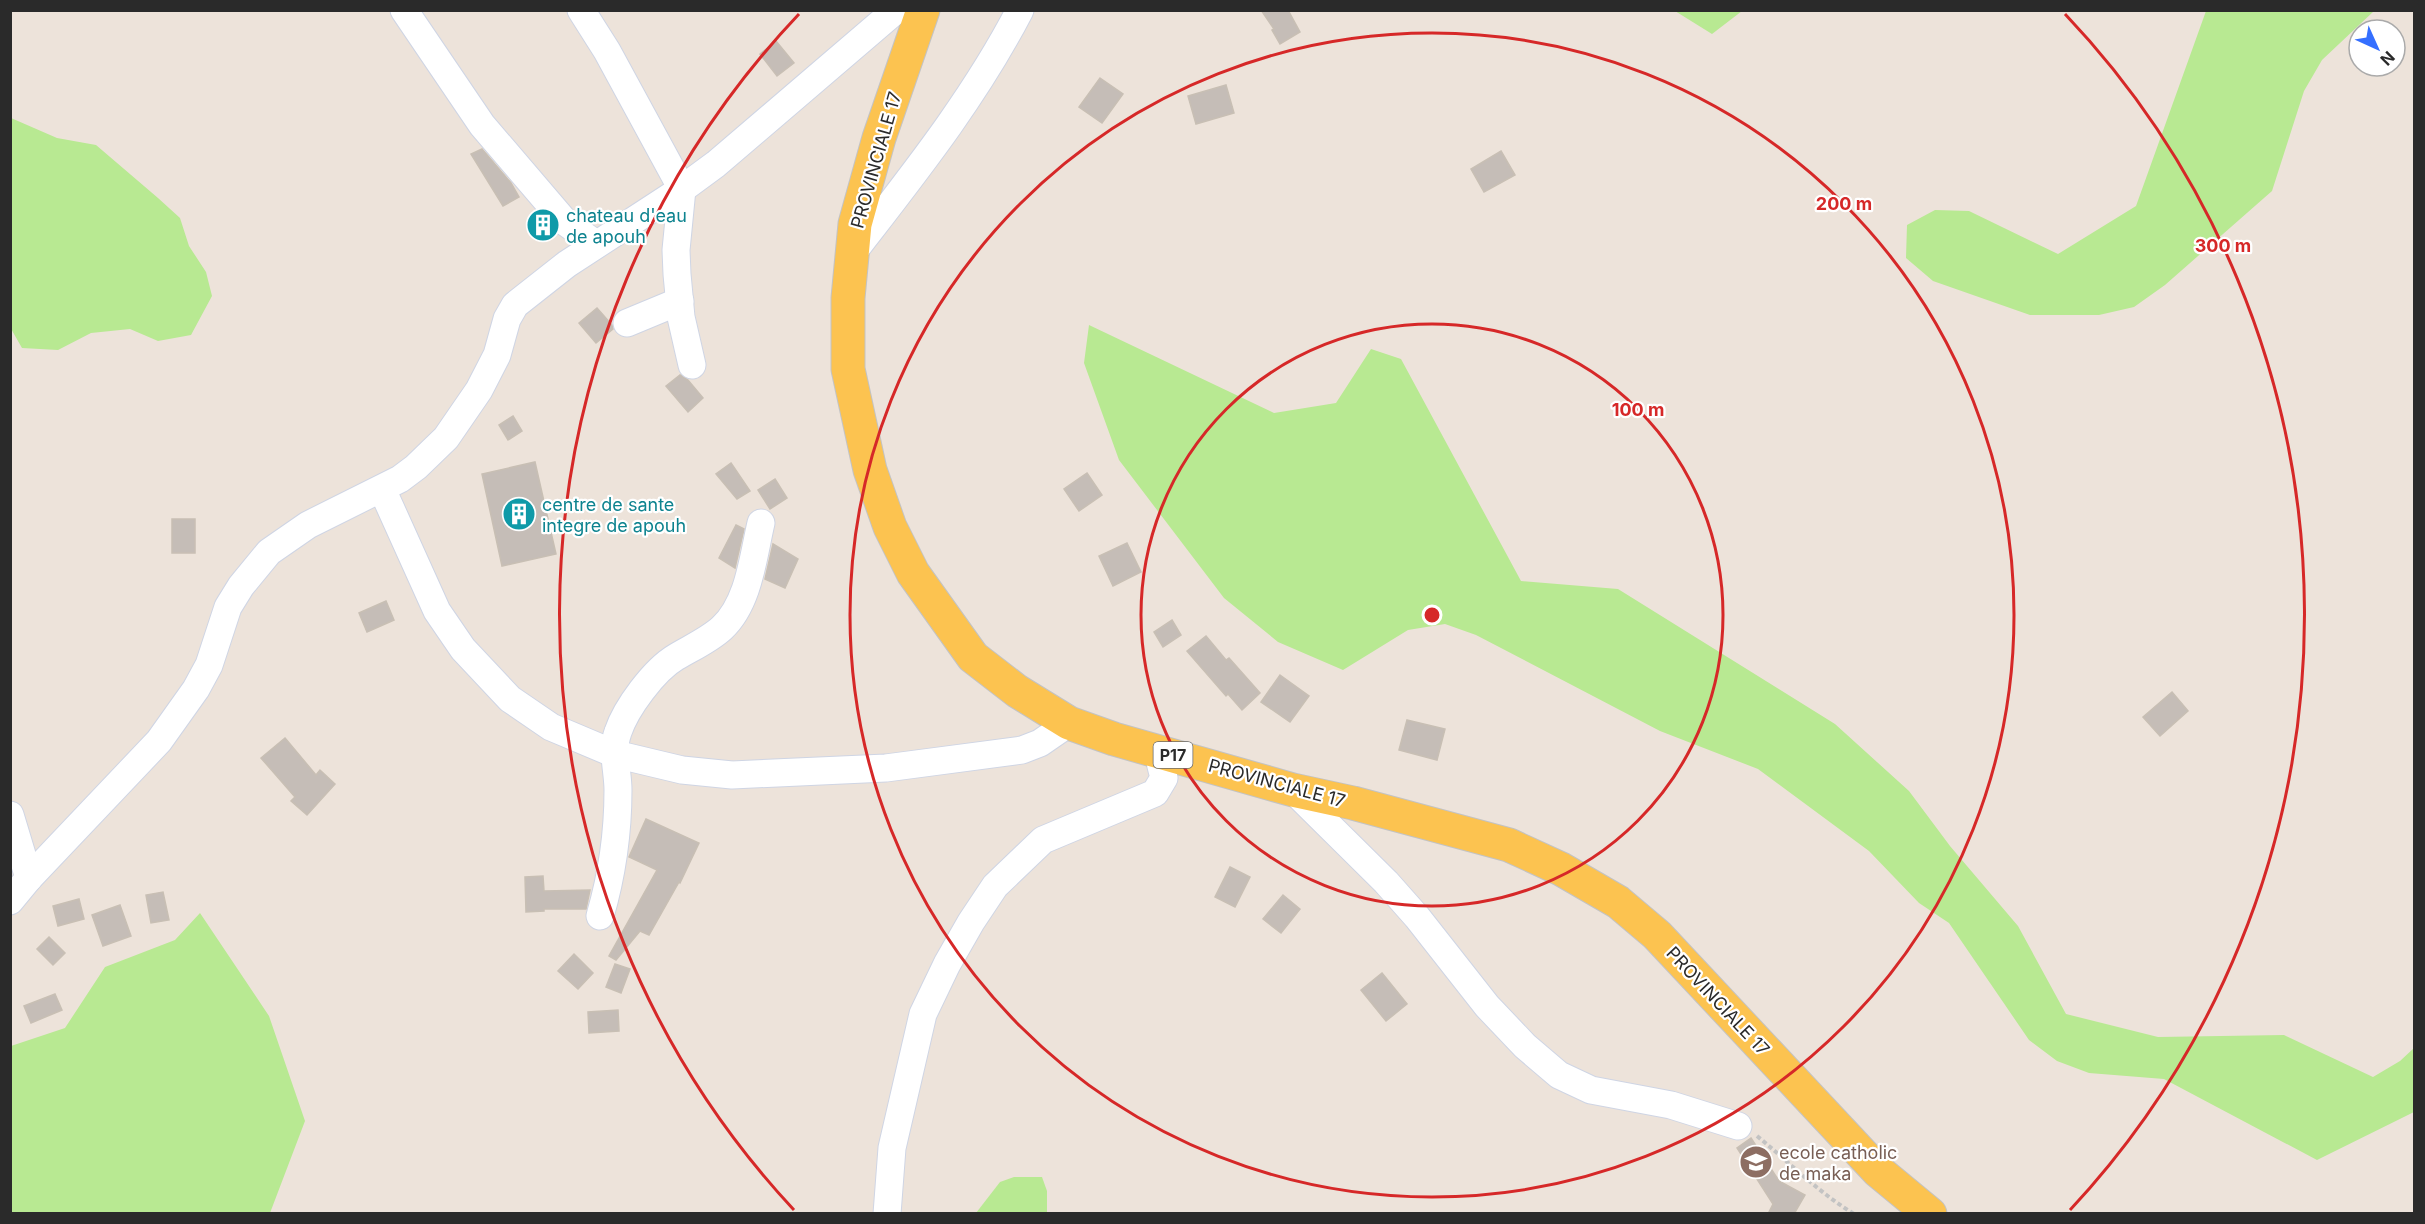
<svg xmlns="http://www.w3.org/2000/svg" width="2425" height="1224" font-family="Inter,sans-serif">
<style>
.green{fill:#b8e992}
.building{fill:#c5bdb7;stroke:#c8bfb4;stroke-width:1.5}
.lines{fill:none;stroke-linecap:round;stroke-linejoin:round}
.minor-casing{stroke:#cfd5e4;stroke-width:29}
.major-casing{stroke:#c3c3c3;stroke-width:35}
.path{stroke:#c3c3c3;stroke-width:4;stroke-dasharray:4.5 3;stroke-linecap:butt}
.minor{stroke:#fff;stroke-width:27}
.major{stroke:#fcc350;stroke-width:33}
.ring{fill:none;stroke:#d62828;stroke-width:3}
.labels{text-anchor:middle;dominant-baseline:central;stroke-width:4.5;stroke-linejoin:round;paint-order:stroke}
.shield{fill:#fff;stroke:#6a6a6a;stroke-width:1.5}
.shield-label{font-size:16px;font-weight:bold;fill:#2a2a2a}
.street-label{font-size:18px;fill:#2a2a2a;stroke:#fff}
.culture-label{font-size:18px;fill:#0d838f;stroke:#fff;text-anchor:start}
.education-label{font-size:18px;fill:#785e54;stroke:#fff;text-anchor:start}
.centre{fill:#d62828;stroke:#fff;stroke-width:3}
.ring-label{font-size:18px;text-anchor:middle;font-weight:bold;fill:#d62828;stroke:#fff;stroke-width:4.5;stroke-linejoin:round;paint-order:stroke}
</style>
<rect width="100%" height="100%" fill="#ede3da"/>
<g class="green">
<path d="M1675,11h67l-30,23z"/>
<path d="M2206,11h168l-52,49 -18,31 -32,100 -107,94 -31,22 -35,8h-69l-97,-34 -27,-23 1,-33 28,-15 34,1 89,43 78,-48z"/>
<path d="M11,118l46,20 39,7 62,53 22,20 9,28 17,26 6,24 -21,39 -33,6 -28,-12 -39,4 -33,17 -36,-2 -12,-21z"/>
<path d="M1089,325l185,88 62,-10 35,-54 30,10 120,222 97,8 217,135 74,67 41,55 68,80 48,88 92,23 126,-2 89,42 27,-16 14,-13v64l-97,48 -153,-81 -75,-6 -32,-12 -28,-21 -80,-117 -30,-20 -50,-52 -111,-82 -98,-38 -184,-96 -31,-11 -37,6 -65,40 -65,-28 -54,-44 -105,-138 -35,-97z"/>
<path d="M200,913l69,103 36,105 -35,92h-259v-167l54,-18 40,-61 70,-27z"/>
<path d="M1014,1177h28l5,14v22h-71l24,-31z"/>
</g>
<g class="building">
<path d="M1261,10h27l12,22 -20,12 -8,-14 2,-1z"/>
<path d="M776,41l18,22 -17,13 -17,-22z"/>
<path d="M1100,78l23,16 -21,29 -23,-16z"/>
<path d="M1226,85l8,28 -38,11 -8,-28z"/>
<path d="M482,149l29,34 8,14 -16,9 -32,-52z"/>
<path d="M1501,151l14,24 -31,17 -13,-23z"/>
<path d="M539,216l12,14 -7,7 -13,-14z"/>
<path d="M597,308l15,17 1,4 -17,14 -17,-20z"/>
<path d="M680,375l8,5 15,18 -15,14 -22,-26z"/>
<path d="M513,416l9,15 -14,9 -9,-15z"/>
<path d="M535,462l21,92 -54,12 -20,-92z"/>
<path d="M731,463l19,28 -13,8 -21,-25z"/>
<path d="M1087,473l15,22 -23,16 -15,-22z"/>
<path d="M775,479l12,19 -17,11 -12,-19z"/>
<rect x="172" y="519" width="23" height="34"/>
<path d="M736,525l8,4 -9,39 -16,-10z"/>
<path d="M1127,543l14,29 -28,14 -14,-30z"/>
<path d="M773,544l25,15 -13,29 -20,-9z"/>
<path d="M386,601l8,19 -27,12 -8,-19z"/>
<path d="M1172,620l9,15 -18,12 -9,-15z"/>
<path d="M1206,636l20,24 3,-2 31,35 -18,17 -14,-16 -2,2 -39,-45z"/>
<path d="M1280,675l29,21 -19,26 -29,-20z"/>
<path d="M2172,692l16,19 -28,25 -17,-19z"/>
<path d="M1407,720l38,9 -8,31 -38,-10z"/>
<path d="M285,738l31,37 4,-5 15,14 -28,31 -16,-14 4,-4 -34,-39z"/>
<path d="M646,819l53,24 -19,40 -1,-1 -30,53 -9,-4 -24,29 -7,-4 48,-86 -28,-13z"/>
<path d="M1230,867l20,10 -15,30 -20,-10z"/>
<path d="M543,876l1,15 46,-1 -4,19h-42v2l-18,1 -1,-35z"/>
<path d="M163,892l6,28 -18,3 -5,-28z"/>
<path d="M1283,895l17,14 -19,24 -18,-14z"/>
<path d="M79,899l5,20 -26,7 -5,-20z"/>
<path d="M120,905l11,31 -28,10 -11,-31z"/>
<path d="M49,937l16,16 -12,12 -16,-16z"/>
<path d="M574,954l19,19 -15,16 -20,-18z"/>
<path d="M615,964l15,5 -9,24 -15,-6z"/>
<path d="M1382,973l25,31 -21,17 -25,-31z"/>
<path d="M55,994l7,16 -31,13 -7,-17z"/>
<path d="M618,1010l1,21 -30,2 -1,-21z"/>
<path d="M1751,1138l28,43 26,14 -11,19h-26l5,-10 -36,-56z"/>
</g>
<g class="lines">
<g class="minor-casing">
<g id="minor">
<path d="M404,10l78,115 83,97 31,22"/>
<path d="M581,10l26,41 75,138 -6,61 1,24 4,43 11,48"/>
<path d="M851,255c61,-79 123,-156 169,-245"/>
<path d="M627,323l53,-22"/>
<path d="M382,489l55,122 26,38 47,50 41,28 64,27 67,16 50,5 154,-7 136,-18 18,-7 29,-20"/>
<path d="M1293,790l93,92 31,35 70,89 38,40 34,29 32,15 80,15 67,21"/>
<path d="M10,815l19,63"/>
<path d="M10,901l19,-23 130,-137 37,-52 13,-24 19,-58 13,-21 28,-34 39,-27 92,-46 16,-12 30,-29 33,-48 18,-35 10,-36 8,-14 52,-41 115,-75 34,-25 180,-154"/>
<path d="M600,916c12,-41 18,-83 18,-126 0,-19 -7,-40 0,-58 8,-24 36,-62 58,-75 15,-9 33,-17 46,-29 27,-25 31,-71 39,-105"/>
<path d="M887,1214l5,-66 31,-134 24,-50 24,-42 24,-36 48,-46 112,-47 9,-15 -7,-28"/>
</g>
</g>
<g class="major-casing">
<path id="major" d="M923,10l-44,128 -24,86 -7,74v71l22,101 20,57 23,46 60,84 44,34 52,32 45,16 179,51 60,13 156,42 52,24 57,33 39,33 221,236 52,43"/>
</g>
<path class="path" d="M1757,1136c33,27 61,56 97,78"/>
<use href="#minor" class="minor"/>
<use href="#major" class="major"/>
</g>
<g class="ring">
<circle cx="1432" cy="615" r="291"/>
<circle cx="1432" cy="615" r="582"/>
<path d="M794 1210A873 873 0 0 1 799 14M2065 14A873 873 0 0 1 2070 1210"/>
</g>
<defs>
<g id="building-disc" transform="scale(1.725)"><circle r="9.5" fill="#0f9aa8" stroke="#fff"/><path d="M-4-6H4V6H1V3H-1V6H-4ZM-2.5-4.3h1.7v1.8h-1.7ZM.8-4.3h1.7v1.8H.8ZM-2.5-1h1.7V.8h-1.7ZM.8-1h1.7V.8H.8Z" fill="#fff"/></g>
<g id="school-disc" transform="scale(1.725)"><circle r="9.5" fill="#8d6e63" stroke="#fff"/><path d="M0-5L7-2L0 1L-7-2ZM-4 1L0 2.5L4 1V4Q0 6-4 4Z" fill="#fff"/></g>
</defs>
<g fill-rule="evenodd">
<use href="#building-disc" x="543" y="225"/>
<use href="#building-disc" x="519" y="514"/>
<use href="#school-disc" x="1756" y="1162"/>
</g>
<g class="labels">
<rect class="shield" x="1153.5" y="742" width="39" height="26" rx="4.5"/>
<g class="shield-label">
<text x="1173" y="755">P17</text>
</g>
<g class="street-label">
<text transform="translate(876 160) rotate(-74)">PROVINCIALE 17</text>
<text transform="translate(1277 783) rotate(15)">PROVINCIALE 17</text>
<text transform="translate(1718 1001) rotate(47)">PROVINCIALE 17</text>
</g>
<g class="culture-label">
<text x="566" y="215">chateau d'eau<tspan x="566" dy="21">de apouh</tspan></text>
<text x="542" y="504">centre de sante<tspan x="542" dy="21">integre de apouh</tspan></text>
</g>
<g class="education-label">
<text x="1779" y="1152">ecole catholic<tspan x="1779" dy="21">de maka</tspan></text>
</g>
</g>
<circle cx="1432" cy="615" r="9" class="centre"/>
<g class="ring-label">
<text x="1844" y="210">200 m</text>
<text x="2223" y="252">300 m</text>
<text x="1638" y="416">100 m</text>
</g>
<rect width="2425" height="1224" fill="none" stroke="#2a2a2a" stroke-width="24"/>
<g transform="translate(2377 48) rotate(135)"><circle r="28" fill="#ffffff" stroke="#aaaaaa" stroke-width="1.5"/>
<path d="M0-4.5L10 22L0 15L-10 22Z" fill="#356fff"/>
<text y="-9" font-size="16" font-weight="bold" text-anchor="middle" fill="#2a2a2a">N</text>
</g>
</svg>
